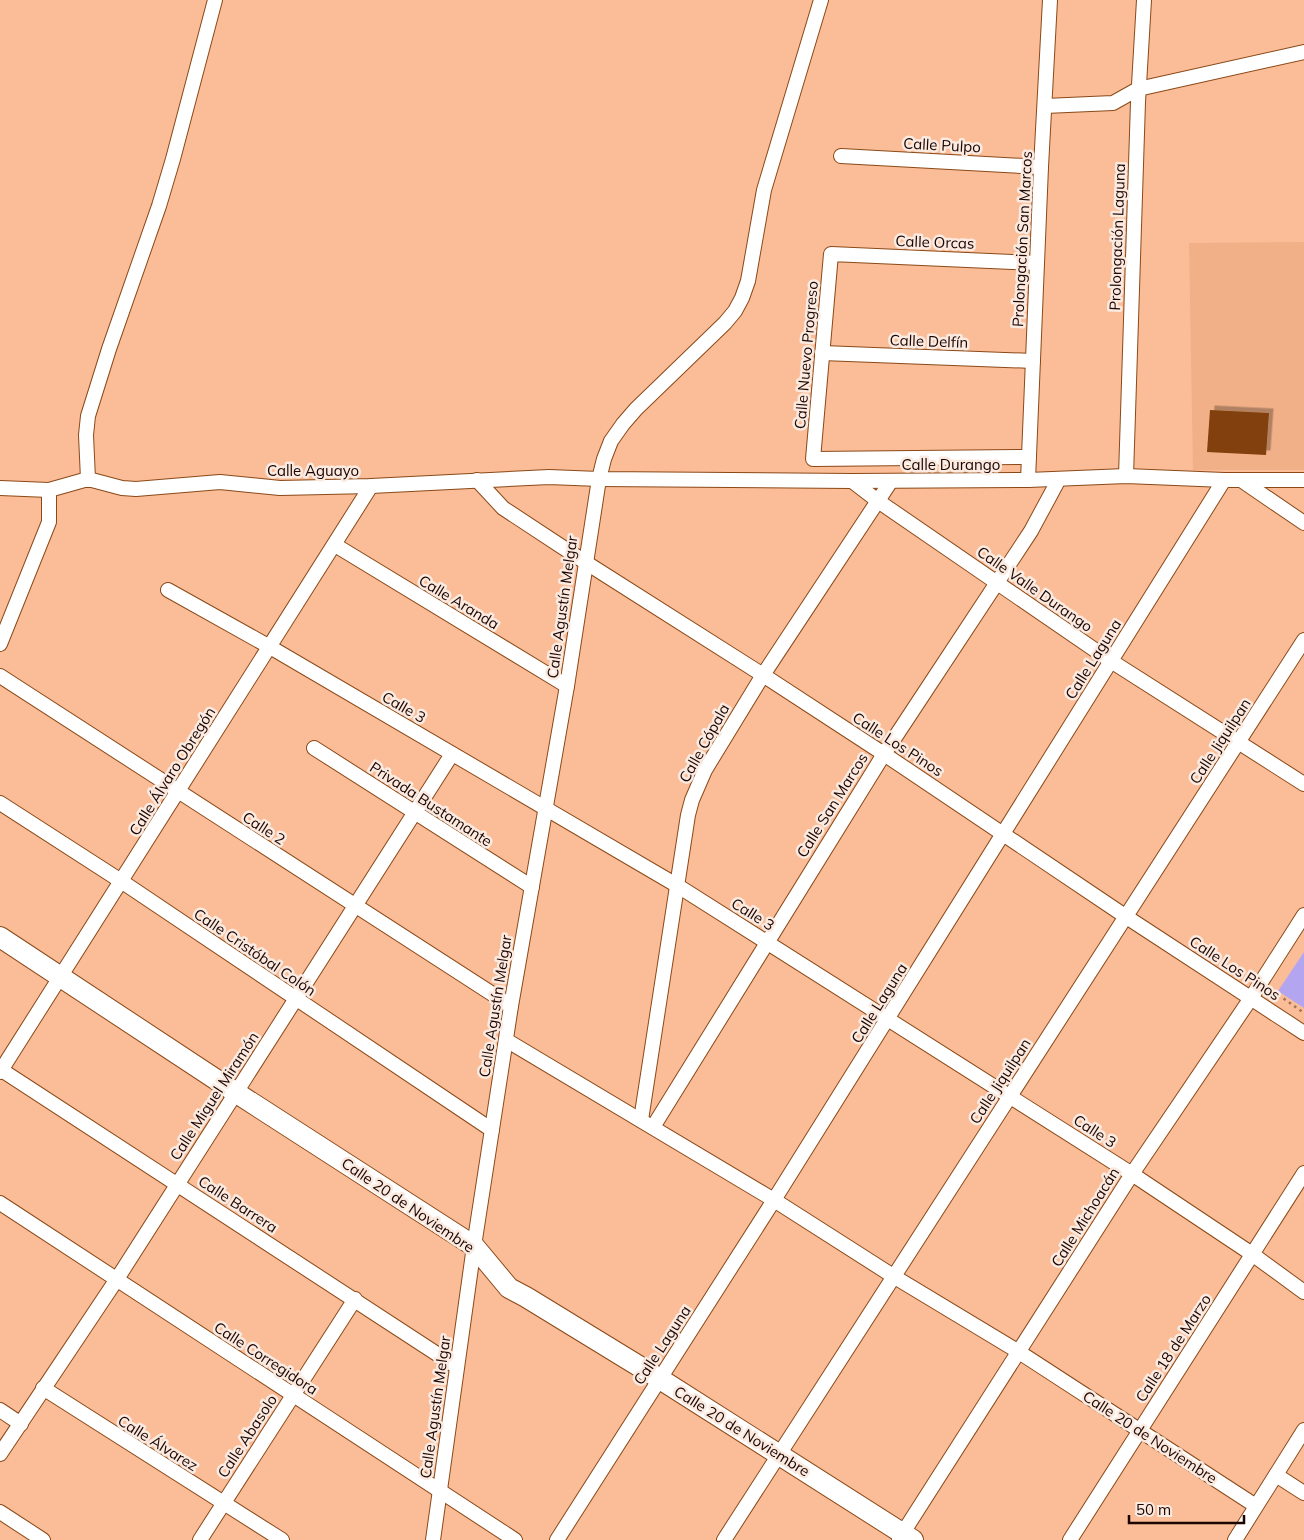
<svg xmlns="http://www.w3.org/2000/svg" width="1304" height="1540" font-family="Mulish,sans-serif">
<style>
.built{fill:#f2b088}
.green{fill:#b4a5f1}
.building{fill:#814009;filter:url(#shadow)}
.lines{fill:none;stroke-linecap:round;stroke-linejoin:round}
.street-casing{stroke:#8b4917;stroke-width:16}
.secondary-casing{stroke:#8b4917;stroke-width:22}
.path{stroke:#a1735b;stroke-width:2.5;stroke-dasharray:2.5 4;stroke-linecap:butt}
.street{stroke:#fff;stroke-width:14}
.secondary{stroke:#fff;stroke-width:20}
.labels{text-anchor:middle;dominant-baseline:central;stroke-width:5;stroke-linejoin:round;paint-order:stroke}
.street-label{font-size:15px;fill:#1c0400;stroke:#faeae0}
</style>
<defs>
<filter id="shadow"><feDropShadow dx="4.5" dy="-4.5" stdDeviation="0" flood-color="#0004"/></filter>
</defs>
<rect width="100%" height="100%" fill="#fabd98"/>
<path class="built" d="M1304,242v228h-111l-4,-227z"/>
<path class="green" d="M1304,952v56l-26,-17z"/>
<path class="building" d="M1210,410l59,3 -3,42 -59,-3z"/>
<g class="lines">
<g class="street-casing">
<g id="street">
<path d="M1045,106l68,-3 25,-14 166,-37"/>
<path d="M841,156l200,11"/>
<path d="M822,353l211,8"/>
<path d="M1029,457l-216,2 18,-205 206,9"/>
<path d="M1126,476l12,-374 6,-102"/>
<path d="M88,479l-2,-44 2,-19 21,-67 50,-143 14,-47 42,-159"/>
<path d="M477,480l26,28 82,54 178,113 121,79 241,162 179,117"/>
<path d="M1028,480l13,-313 9,-167"/>
<path d="M1241,480l63,43"/>
<path d="M852,481l26,20 233,160 193,123"/>
<path d="M0,488l49,2 39,-11 34,9 14,1 84,-7 60,6 91,-2 178,-9 50,2 253,2 176,-1 98,-4 98,4h80"/>
<path d="M335,545l232,141"/>
<path d="M168,590l102,57 408,239 454,288 120,80 52,38"/>
<path d="M0,644l49,-122v-32"/>
<path d="M0,676l511,330"/>
<path d="M314,748l218,139"/>
<path d="M0,803l121,78 371,249"/>
<path d="M506,1040l268,160 119,76 126,76 237,154"/>
<path d="M0,1069l457,298"/>
<path d="M0,1072l371,-586"/>
<path d="M641,1120l47,-305 4,-15 13,-30 58,-95 128,-194"/>
<path d="M653,1127l231,-373 147,-223 28,-52"/>
<path d="M0,1203l515,337"/>
<path d="M43,1388l239,152"/>
<path d="M0,1410l21,14"/>
<path d="M0,1454l117,-175 335,-525"/>
<path d="M1276,1475l28,18"/>
<path d="M0,1512l43,28"/>
<path d="M899,1539l233,-365 119,-176 53,-83"/>
<path d="M200,1540l155,-241"/>
<path d="M433,1540l41,-294 37,-240 56,-320 32,-207 5,-20 7,-18 12,-17 13,-15 89,-86 10,-12 7,-13 6,-17 16,-91 57,-190"/>
<path d="M557,1540l217,-340 450,-720"/>
<path d="M724,1540l580,-900"/>
<path d="M1070,1540l234,-367"/>
<path d="M1235,1540l69,-110"/>
</g>
</g>
<g class="secondary-casing">
<path id="secondary" d="M0,937l235,155 239,154 35,42 17,9 134,82 253,161"/>
</g>
<path class="path" d="M1273,991l31,22"/>
<use href="#street" class="street"/>
<use href="#secondary" class="secondary"/>
</g>
<g class="labels">
<g class="street-label">
<text transform="translate(942 145) rotate(3)">Calle Pulpo</text>
<text transform="translate(1117 237) rotate(-88)">Prolongación Laguna</text>
<text transform="translate(1022 239) rotate(-87)">Prolongación San Marcos</text>
<text transform="translate(935 242) rotate(2)">Calle Orcas</text>
<text transform="translate(929 341) rotate(2)">Calle Delfín</text>
<text transform="translate(806 355) rotate(-85)">Calle Nuevo Progreso</text>
<text x="951" y="464">Calle Durango</text>
<text x="313" y="470">Calle Aguayo</text>
<text transform="translate(1035 589) rotate(35)">Calle Valle Durango</text>
<text transform="translate(459 602) rotate(31)">Calle Aranda</text>
<text transform="translate(562 607) rotate(-82)">Calle Agustín Melgar</text>
<text transform="translate(1093 659) rotate(-58)">Calle Laguna</text>
<text transform="translate(404 707) rotate(30)">Calle 3</text>
<text transform="translate(1220 741) rotate(-57)">Calle Jiquilpan</text>
<text transform="translate(704 743) rotate(-61)">Calle Cópala</text>
<text transform="translate(898 744) rotate(33)">Calle Los Pinos</text>
<text transform="translate(172 771) rotate(-58)">Calle Álvaro Obregón</text>
<text transform="translate(431 804) rotate(33)">Privada Bustamante</text>
<text transform="translate(832 805) rotate(-58)">Calle San Marcos</text>
<text transform="translate(264 828) rotate(33)">Calle 2</text>
<text transform="translate(753 914) rotate(32)">Calle 3</text>
<text transform="translate(255 952) rotate(34)">Calle Cristóbal Colón</text>
<text transform="translate(1235 968) rotate(33)">Calle Los Pinos</text>
<text transform="translate(879 1003) rotate(-58)">Calle Laguna</text>
<text transform="translate(495 1006) rotate(-81)">Calle Agustín Melgar</text>
<text transform="translate(1000 1081) rotate(-57)">Calle Jiquilpan</text>
<text transform="translate(214 1096) rotate(-57)">Calle Miguel Miramón</text>
<text transform="translate(1095 1131) rotate(33)">Calle 3</text>
<text transform="translate(238 1204) rotate(33)">Calle Barrera</text>
<text transform="translate(408 1205) rotate(34)">Calle 20 de Noviembre</text>
<text transform="translate(1085 1217) rotate(-58)">Calle Michoacán</text>
<text transform="translate(662 1345) rotate(-57)">Calle Laguna</text>
<text transform="translate(1173 1348) rotate(-57)">Calle 18 de Marzo</text>
<text transform="translate(266 1358) rotate(33)">Calle Corregidora</text>
<text transform="translate(435 1407) rotate(-82)">Calle Agustín Melgar</text>
<text transform="translate(742 1431) rotate(32)">Calle 20 de Noviembre</text>
<text transform="translate(247 1436) rotate(-57)">Calle Abasolo</text>
<text transform="translate(1150 1437) rotate(33)">Calle 20 de Noviembre</text>
<text transform="translate(158 1443) rotate(32)">Calle Álvarez</text>
</g>
</g>
<path d="M1129 1515v8h115v-8" fill="none" stroke="#1c0400" stroke-width="2.5"/>
<text x="1136" y="1515" font-size="15" fill="#1c0400" stroke="#faeae0" stroke-width="4" paint-order="stroke">50 m</text>
</svg>
